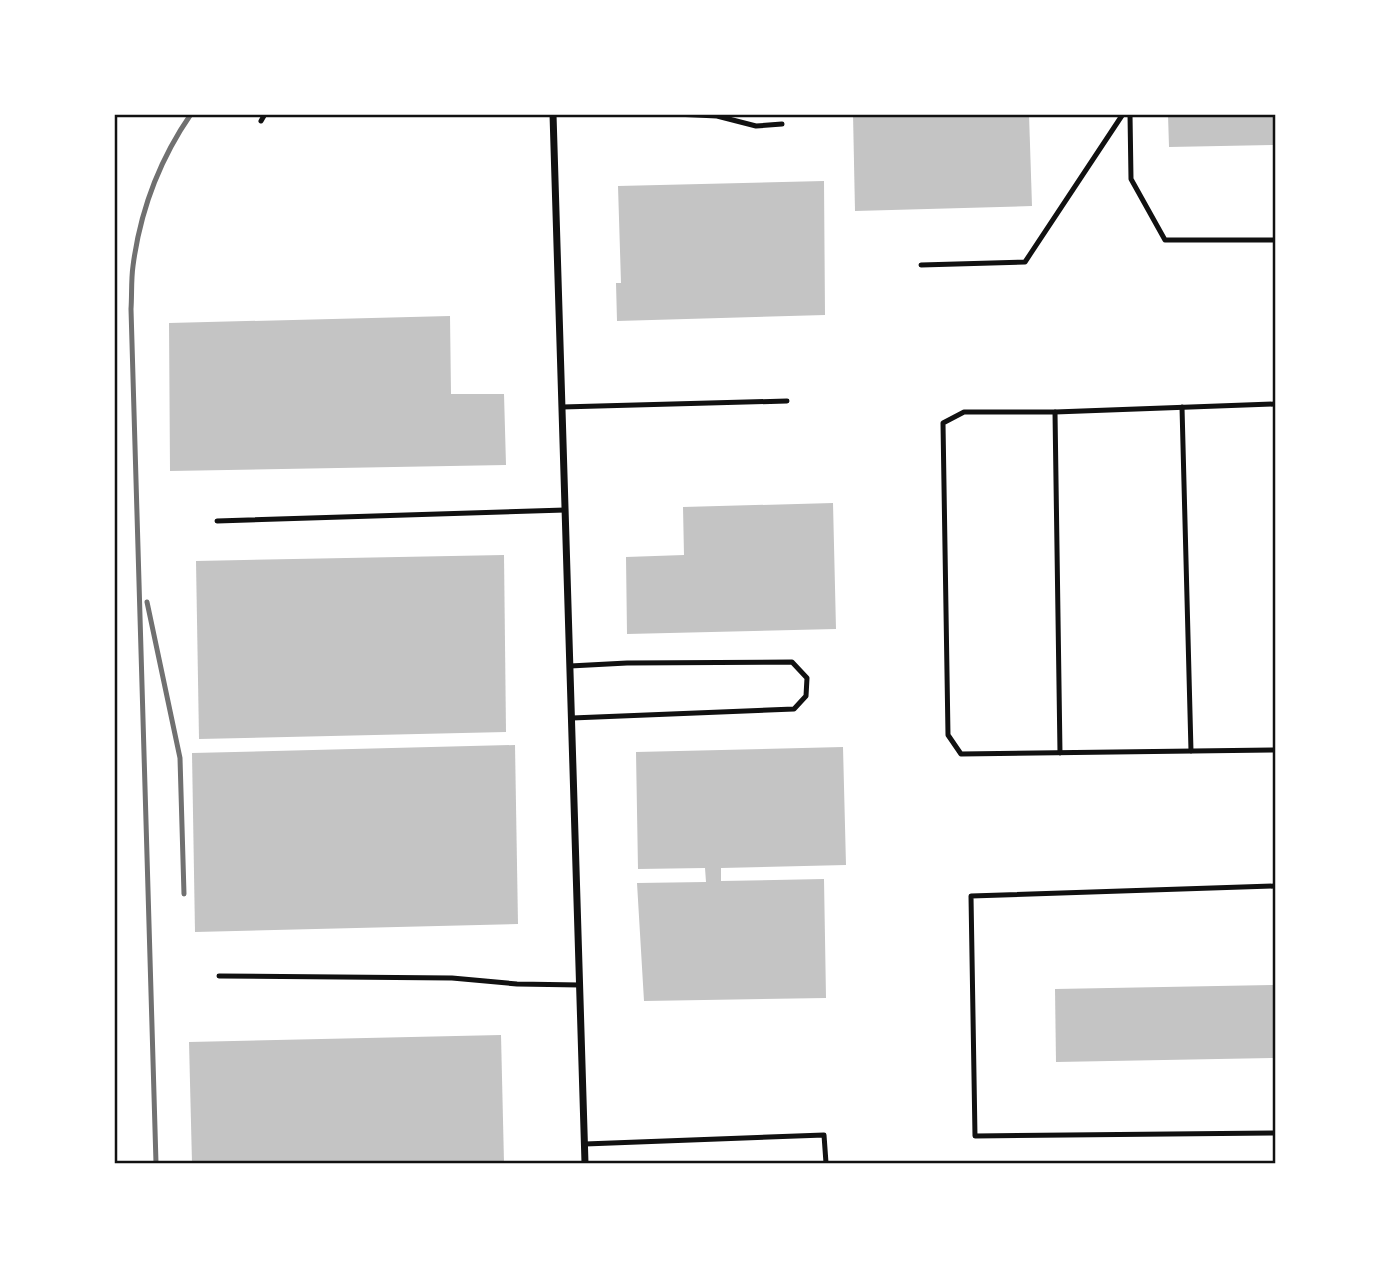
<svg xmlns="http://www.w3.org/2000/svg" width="1389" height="1277" font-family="'Sofia Sans Condensed',sans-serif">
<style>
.building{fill:#c4c4c4}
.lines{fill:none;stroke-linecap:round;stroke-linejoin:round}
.service{stroke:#111;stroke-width:5}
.minor{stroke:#111;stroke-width:7}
.rail{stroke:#707070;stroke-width:5}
.neatline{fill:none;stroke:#111;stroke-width:2.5}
</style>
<rect width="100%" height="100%" fill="#fff"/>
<g class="building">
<path d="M853,114h176l3,92 -177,5z"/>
<path d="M1168,114h107v31l-106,2z"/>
<path d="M824,181l1,134 -208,6 -1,-38h5l-3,-97z"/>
<path d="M450,316l1,78h53l2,71 -336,6 -1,-148z"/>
<path d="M833,503l3,126 -209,5 -1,-77 58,-2 -1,-48z"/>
<path d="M504,555l2,177 -307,7 -3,-178z"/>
<path d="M515,745l3,179 -323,8 -3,-179z"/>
<path d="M843,747l3,118 -125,3v13l103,-2 2,119 -182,3 -7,-118 69,-1 -1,-14 -67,1 -2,-117z"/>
<path d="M1275,985v73l-219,4 -1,-73z"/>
<path d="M501,1035l3,128h-312l-3,-121z"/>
</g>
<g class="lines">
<g class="service">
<path d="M675,114l42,2 39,10 26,-2"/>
<path d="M1130,114l1,65 34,61h110"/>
<path d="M261,121l4,-7"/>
<path d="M921,265l104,-3 98,-148"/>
<path d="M1275,404l-220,8h-91l-21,11 5,312 13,19 314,-4"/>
<path d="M562,407l225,-6"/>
<path d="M1182,407l9,344"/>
<path d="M1055,412l5,341"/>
<path d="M217,521l348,-11"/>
<path d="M570,666l57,-3 165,-1 15,16 -1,18 -12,13 -222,9"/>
<path d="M1275,886l-304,10 4,240 300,-3"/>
<path d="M219,976l233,2 65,6 63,1"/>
<path d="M585,1144l239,-9 2,28"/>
</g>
<path class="minor" d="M553,114l32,1049"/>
<g class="rail">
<path d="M147,602l33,156 4,136"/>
<path d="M156,1163l-25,-854c1,-14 0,-29 2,-43 7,-54 27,-107 58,-152"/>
</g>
</g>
<rect width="1389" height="1277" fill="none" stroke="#ffffff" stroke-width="231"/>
<rect x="116" y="116" width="1158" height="1046" class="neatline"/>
</svg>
